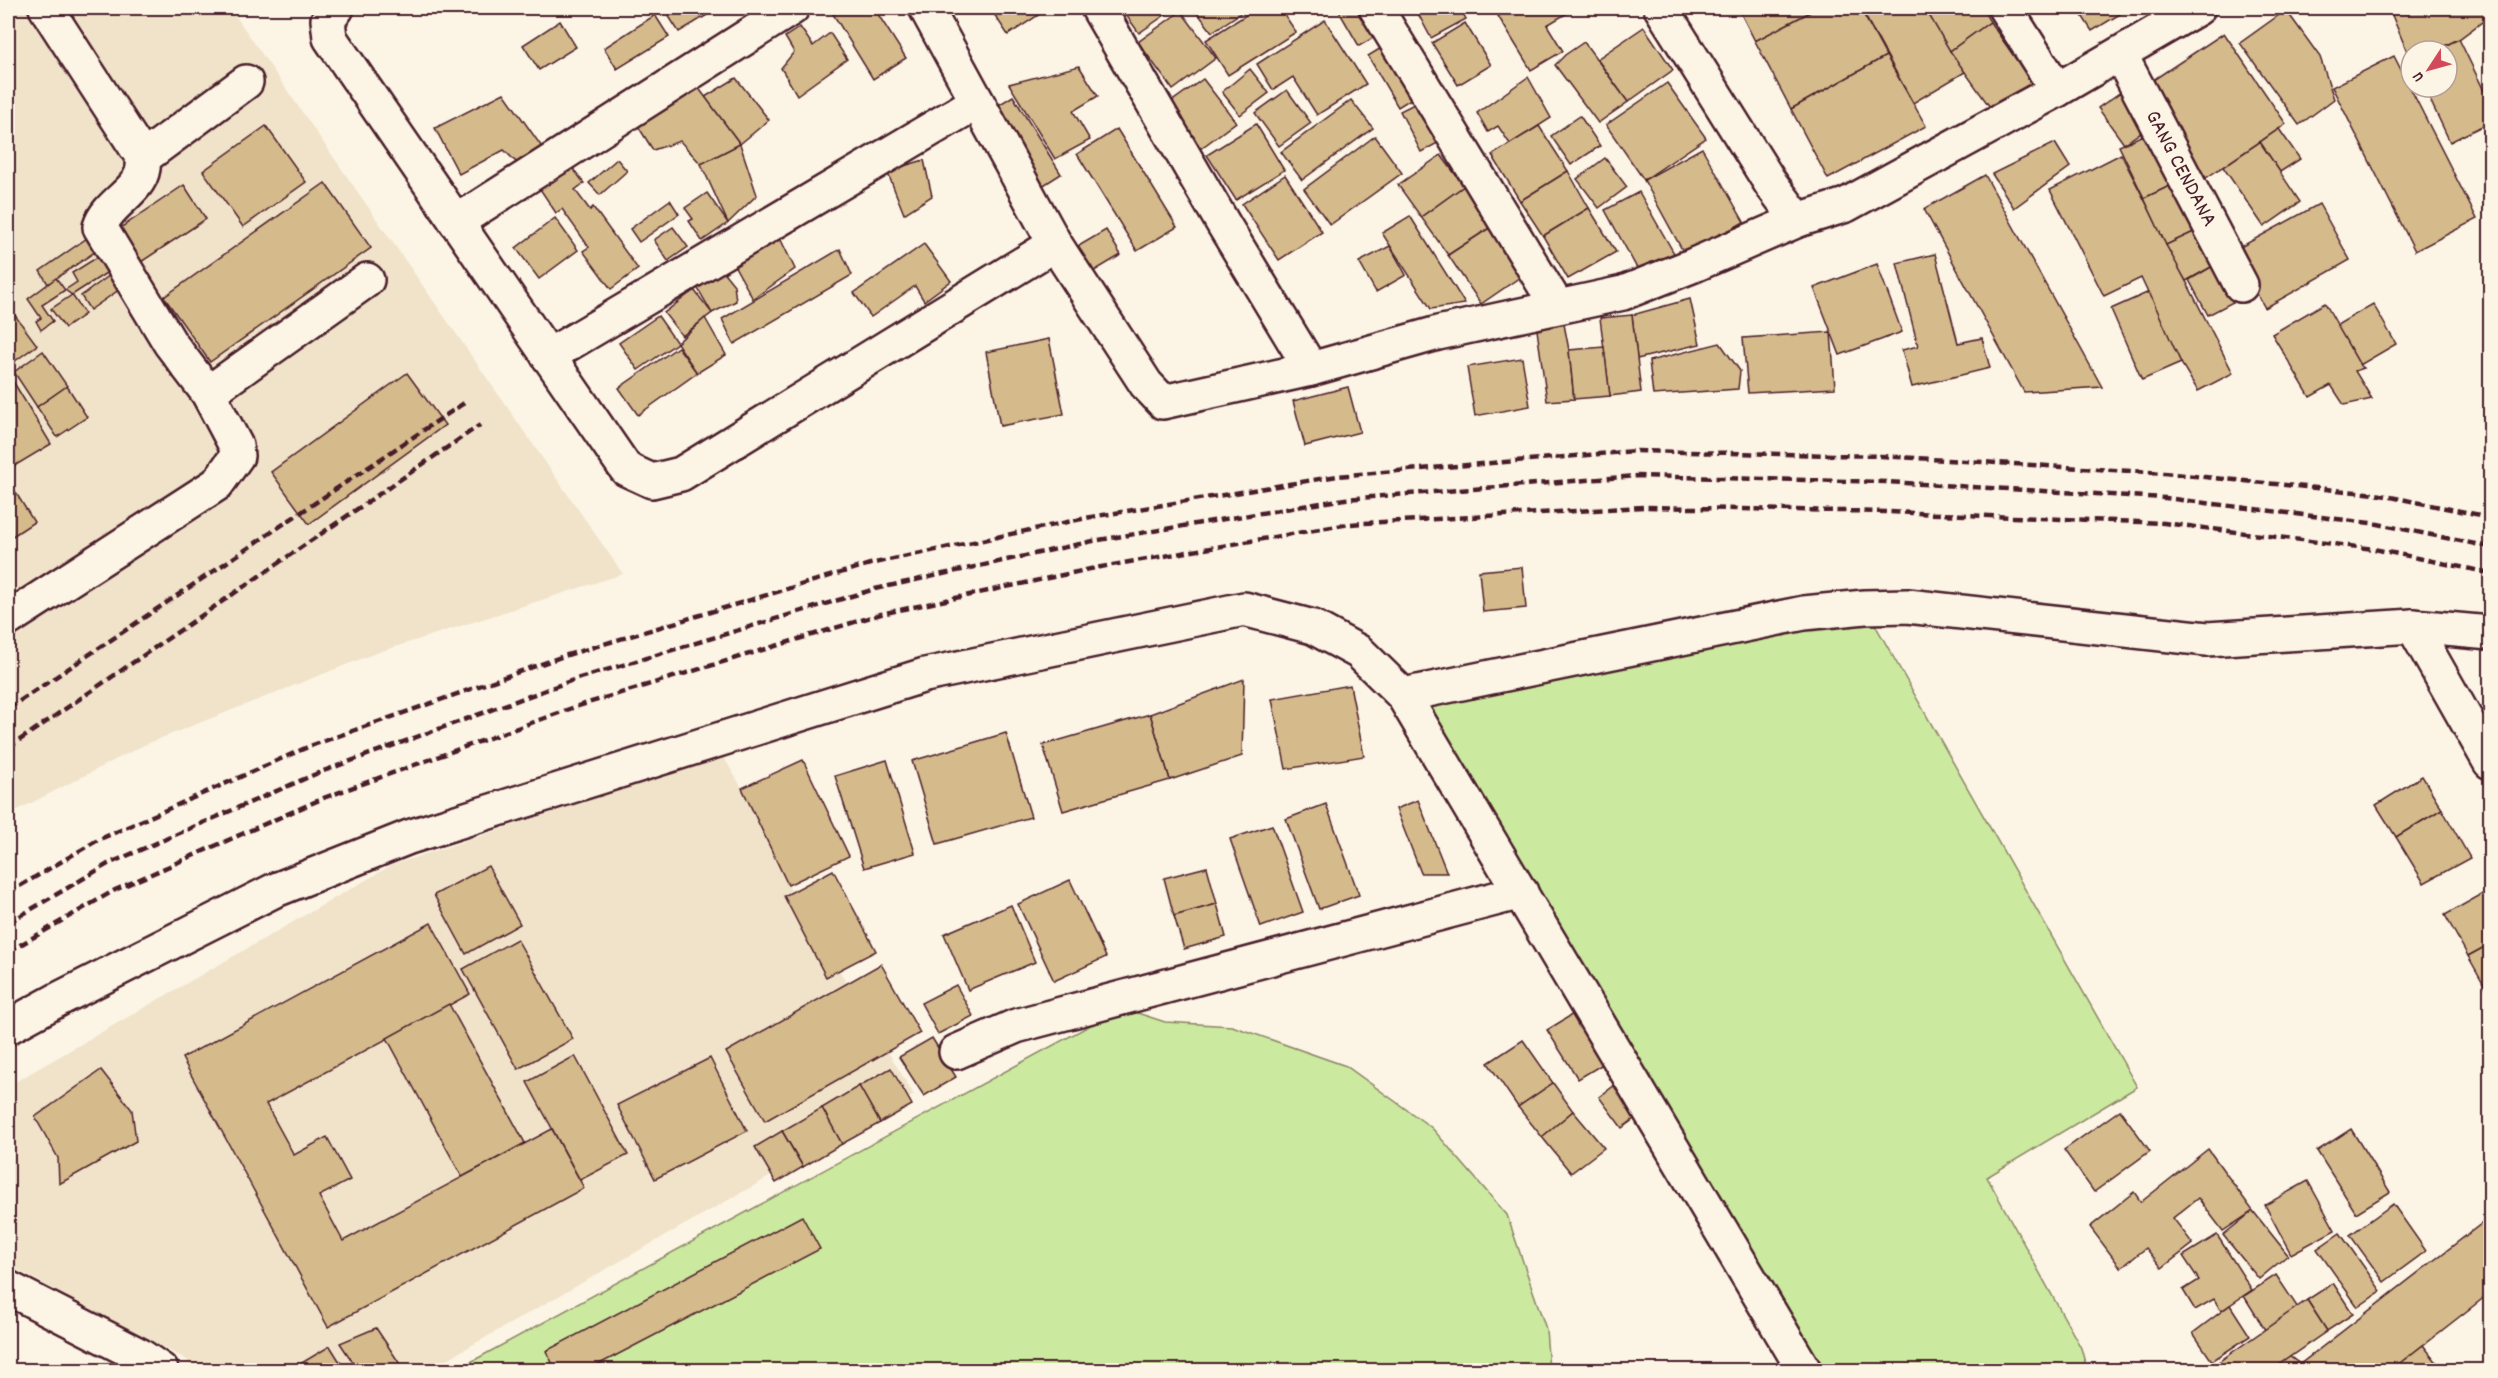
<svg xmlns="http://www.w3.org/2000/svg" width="2498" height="1378" font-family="Dekko,sans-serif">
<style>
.built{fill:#f0e3ca}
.green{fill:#cce9a0;stroke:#8b8466;stroke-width:1.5}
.building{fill:#d5ba8b;stroke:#4a1f2b;stroke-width:1.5}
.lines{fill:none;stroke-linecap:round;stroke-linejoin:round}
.minor-casing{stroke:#4a1f2b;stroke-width:38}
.minor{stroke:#fcf5e5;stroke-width:33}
.rail{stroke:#4a1f2b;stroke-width:4.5;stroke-dasharray:9 4.5;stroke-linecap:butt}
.labels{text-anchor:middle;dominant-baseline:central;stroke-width:6;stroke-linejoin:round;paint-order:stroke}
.street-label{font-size:22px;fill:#4a1f2b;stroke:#fcf5e5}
</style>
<rect width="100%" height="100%" fill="#fcf5e5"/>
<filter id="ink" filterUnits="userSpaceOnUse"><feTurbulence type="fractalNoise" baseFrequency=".0167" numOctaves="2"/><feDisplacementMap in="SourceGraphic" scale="12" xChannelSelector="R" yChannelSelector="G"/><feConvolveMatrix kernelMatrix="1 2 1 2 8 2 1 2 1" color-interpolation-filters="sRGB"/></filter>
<g filter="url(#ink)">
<g class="built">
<path d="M8,8h222l393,566 -247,79 -232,92 -136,70z"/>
<path d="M723,756l19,32 46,97 126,210 -486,275h-236l-5,-10 -179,-95v-179l384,-221z"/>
</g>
<g class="green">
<path d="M1865,607l272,480 -150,90 94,171 6,22h-283l-401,-674z"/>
<path d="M1122,1008l43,14 67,4 114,40 86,62 75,87 39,114 3,41h-1093z"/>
</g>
<g class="building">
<path d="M680,8h39l-40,24 -11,-17z"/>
<path d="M843,8h31l32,50 -33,21 -40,-65z"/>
<path d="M990,8h59l-41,27z"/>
<path d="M1121,8h54l-36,25z"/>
<path d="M1194,8h54l-36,24z"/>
<path d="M1257,8h23l16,24 -68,43 -22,-35z"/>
<path d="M1337,8h30l15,25 -23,13z"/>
<path d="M1415,8h45l6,11 -35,19z"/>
<path d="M1511,8h65l-29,17 16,26 -32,19 -33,-54z"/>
<path d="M1738,8h80l-63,33z"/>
<path d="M1818,8h42l26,48 -95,53 -36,-68z"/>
<path d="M1874,8h51l40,64 -52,31 -49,-89z"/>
<path d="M1925,8h57l8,14 -40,29z"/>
<path d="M2077,8h53l-38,23z"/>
<path d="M2389,8h101v8l-31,23 -25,12h-23v10z"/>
<path d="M2286,10l34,47 14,42 -35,26 -59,-82z"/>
<path d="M1181,11l35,47 -43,32 -35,-48z"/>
<path d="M655,15l14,22 -52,32 -13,-21z"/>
<path d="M1325,20l41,64 -49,31 -24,-38 -20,13 -16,-26z"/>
<path d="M560,21l16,26 -37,23 -16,-25z"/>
<path d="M1990,22l42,60 -40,28 -42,-59z"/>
<path d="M1465,23l26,42 -33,20 -26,-42z"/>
<path d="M800,27l13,19 17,-13 17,26 -50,36 -16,-27 13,-16 -9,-15z"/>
<path d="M1644,27l29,43 -45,32 -31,-43z"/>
<path d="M2224,33l62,91 -80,54 -62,-92z"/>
<path d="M2459,39l31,64v19l-40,20 -26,-55h23v-36h-13z"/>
<path d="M1391,42l31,50 -24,15 -30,-51z"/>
<path d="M1584,42l44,60 -30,21 -43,-58 10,-10z"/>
<path d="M1886,56l40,70 -98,53 -37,-70z"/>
<path d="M2394,56l83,163 -62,32 -83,-164z"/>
<path d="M1079,66l19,30 -25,15 17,29 -35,19 -46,-75z"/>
<path d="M1250,69l19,24 -29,22 -18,-23z"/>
<path d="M1528,77l23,41 -41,26 -12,-18 -10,6 -11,-19z"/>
<path d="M736,78l33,42 -29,24 -35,-47z"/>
<path d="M1203,79l33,43 -36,27 -33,-44z"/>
<path d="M695,83l45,61 -39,20 -21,-23 -27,9 -17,-27z"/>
<path d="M1667,83l39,55 -62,42 -38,-55z"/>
<path d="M2128,87l26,36 -30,21 -26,-36z"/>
<path d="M1287,90l24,33 -32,23 -24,-33z"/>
<path d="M504,93l40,57 -23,17 -17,-17 -45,24 -24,-46z"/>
<path d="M1013,96l48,78 -25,16 -49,-78z"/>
<path d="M1426,98l21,40 -26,14 -21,-41z"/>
<path d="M1351,100l22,28 -71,52 -21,-28z"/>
<path d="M1580,116l20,30 -29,19 -20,-29z"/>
<path d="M1256,124l28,46 -48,30 -29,-45z"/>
<path d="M266,126l40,56 -63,45 -40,-56z"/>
<path d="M1539,126l29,45 -48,30 -28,-46z"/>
<path d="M1117,129l60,98 -40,24 -60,-97z"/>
<path d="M2156,129l16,56 -28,13 -25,-52z"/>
<path d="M2279,129l21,30 -20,13 -20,-30z"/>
<path d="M1375,136l27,37 -72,52 -26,-36z"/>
<path d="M2260,142l40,60 -36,25 -41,-60z"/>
<path d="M2055,143l15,24 -56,41 -22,-34z"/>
<path d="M740,144l17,51 -29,28 -27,-59z"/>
<path d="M1702,148l42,74 -59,33 -41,-75z"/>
<path d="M2121,154l112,219 -35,18 -17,-28 -40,-85 -37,18 -54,-106z"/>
<path d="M1441,155l23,31 -43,31 -23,-32z"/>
<path d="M1605,158l22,29 -28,21 -22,-29z"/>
<path d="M617,159l10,12 -27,24 -11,-12z"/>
<path d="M924,160l8,36 -28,18 -17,-43z"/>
<path d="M572,167l12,16 -9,7 15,20 3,-3 45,62 -27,20 -28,-38 6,-4 -27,-38 -6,4 -16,-24z"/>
<path d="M1568,171l21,37 -46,28 -23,-35z"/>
<path d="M1285,175l37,57 -43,28 -37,-56z"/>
<path d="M1985,175l117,212 -78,5 -100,-183z"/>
<path d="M2490,177v17l-6,-14z"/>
<path d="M325,183l46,65 -161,114 -46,-65z"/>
<path d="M184,185l22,34 -65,43 -22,-33z"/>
<path d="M2172,185l24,46 -30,14 -22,-47z"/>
<path d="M1464,186l27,41 -43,28 -27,-38z"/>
<path d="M1639,192l40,70 -35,19 -39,-71z"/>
<path d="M707,193l21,30 -26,18 -13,-20 4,-2 -8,-11z"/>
<path d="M670,200l9,14 -40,28 -9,-13z"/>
<path d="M2319,204l31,56 -85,48 -32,-57z"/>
<path d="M1589,208l27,44 -48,27 -25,-43z"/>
<path d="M1410,216l55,88 -34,5 -49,-76z"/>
<path d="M555,218l23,32 -39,29 -23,-31z"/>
<path d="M673,227l15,20 -20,14 -14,-21z"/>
<path d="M1491,227l32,48 -42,29 -33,-49z"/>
<path d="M1106,230l15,25 -35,21 -16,-25z"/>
<path d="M2196,231l17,35 -27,15 -20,-36z"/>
<path d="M90,236l9,13 -51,35 -8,-13z"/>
<path d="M779,236l16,33 -42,30 -20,-36z"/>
<path d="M924,244l27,37 -27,20 -9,-15 -44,31 -17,-24z"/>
<path d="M1390,246l16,29 -30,17 -17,-30z"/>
<path d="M840,249l12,26 -118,69 -12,-25z"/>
<path d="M104,253l10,15 -42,27 -7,-5 12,-8 -5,-9z"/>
<path d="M1935,254l23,89 24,-5 8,30 -78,19 -10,-37 16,-4 -21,-83z"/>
<path d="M717,264l17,21 2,16 -24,12 -19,-33z"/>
<path d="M1877,264l25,68 -62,23 -26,-67z"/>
<path d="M2213,266l20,36 -25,13 -19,-35z"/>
<path d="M113,273l10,14 -33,23 -9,-14z"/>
<path d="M56,278l9,12 -23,15 11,16 -12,9 -5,-9 5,-3 -13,-19z"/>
<path d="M694,290l18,23 -30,23 -18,-23z"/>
<path d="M2149,292l32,71 -39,17 -31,-71z"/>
<path d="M72,295l13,19 -20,14 -14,-19z"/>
<path d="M1690,299l10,45 -63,15 -5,-44z"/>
<path d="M2325,303l35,62 4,3 -9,3 17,28 -28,6 -13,-20 -21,12 -38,-63z"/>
<path d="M2373,304l23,40 -36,21 -23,-40z"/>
<path d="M8,306l29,39 -26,19 -3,-5z"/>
<path d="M1632,315l9,77 -31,4 -10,-78z"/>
<path d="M658,316l19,27 -39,27 -19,-27z"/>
<path d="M705,318l21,37 -29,18 -20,-30z"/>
<path d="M1563,319l6,31 5,49 -27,2 -11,-78z"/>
<path d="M1831,332l4,56 -87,5 -5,-55z"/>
<path d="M1049,339l15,75 -64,12 -14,-74z"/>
<path d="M1720,343l20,28 -2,18 -85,6 -4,-34z"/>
<path d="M678,347l19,26 -59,42 -19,-27z"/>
<path d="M1604,347l6,49 -36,3 -5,-49z"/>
<path d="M43,351l24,35 -30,21 -23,-35z"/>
<path d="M1522,358l8,48 -55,10 -8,-49z"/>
<path d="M8,373l43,71 -40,24 -3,-5z"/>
<path d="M407,373l38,52 -136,99 -38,-52z"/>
<path d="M67,386l20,31 -30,20 -20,-30z"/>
<path d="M1348,387l12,45 -55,14 -12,-45z"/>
<path d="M8,480l26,42 -26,17z"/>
<path d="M1522,567l4,41 -43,4 -4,-41z"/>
<path d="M1244,679l-2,77 -72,24 -20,-66z"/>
<path d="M1350,685l14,71 -78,13 -14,-70z"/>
<path d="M2490,707v30l-12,-23z"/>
<path d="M1150,714l20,66 -107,31 -20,-66z"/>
<path d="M1006,733l25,84 -94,27 -25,-83z"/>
<path d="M803,760l46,96 -61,29 -46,-97z"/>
<path d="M887,760l28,93 -51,15 -29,-92z"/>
<path d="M2422,776l20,33 -46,28 -20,-32z"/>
<path d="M1418,800l29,73h-26l-25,-64z"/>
<path d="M1326,804l33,91 -40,14 -33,-90z"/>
<path d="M2442,809l28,49 -46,25 -28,-46z"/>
<path d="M1272,825l31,87 -42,15 -31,-88z"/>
<path d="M488,866l32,58 -54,30 -32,-59z"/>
<path d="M1207,867l10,37 -43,12 -10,-38z"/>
<path d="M833,870l43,81 -50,26 -42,-81z"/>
<path d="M1070,880l36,77 -52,24 -36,-77z"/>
<path d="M2484,893l6,12v39l-22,12 -23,-41z"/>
<path d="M1217,904l9,33 -42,12 -10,-33z"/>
<path d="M1011,905l24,57 -67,28 -24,-56z"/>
<path d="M431,923l39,71 -204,110 28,51 33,-18 23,43 -31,16 24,45 209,-112 32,59 -256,139 -146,-269z"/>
<path d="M517,939l56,100 -55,30 -55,-100z"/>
<path d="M2490,944v51l-22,-39z"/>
<path d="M881,964l39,69 -155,88 -39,-69z"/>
<path d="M956,985l17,31 -35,18 -17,-31z"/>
<path d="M449,1004l76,139 -63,34 -75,-139z"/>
<path d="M1578,1011l30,50 -30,18 -31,-49z"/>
<path d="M932,1038l24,39 -32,19 -25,-39z"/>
<path d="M1523,1040l30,43 -35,24 -30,-44z"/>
<path d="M575,1056l53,99 -48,25 -53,-98z"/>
<path d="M710,1058l37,73 -92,48 -38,-74z"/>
<path d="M891,1068l21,37 -32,18 -21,-37z"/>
<path d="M101,1070l31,40 4,31 -77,43 -1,-26 -23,-41z"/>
<path d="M1553,1083l20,28 -31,26 -24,-30z"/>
<path d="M1615,1085l23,31 -16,12 -23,-31z"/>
<path d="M859,1086l21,37 -38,21 -20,-36z"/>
<path d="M822,1108l20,36 -39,23 -21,-36z"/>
<path d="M2120,1110l30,41 -56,41 -30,-42z"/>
<path d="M1573,1111l31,37 -33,25 -29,-36z"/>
<path d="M2351,1129l39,63 -34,21 -39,-62z"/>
<path d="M782,1131l21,36 -27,16 -21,-36z"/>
<path d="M2208,1149l45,62 -30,20 -25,-33 -25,20 20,26 -31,24 -16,-20 -25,20 -31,-41 44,-35 7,10z"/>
<path d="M2308,1181l27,49 -44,24 -26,-49z"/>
<path d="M2393,1204l33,47 -42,31 -34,-47z"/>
<path d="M2253,1211l35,44 -29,24 -36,-44z"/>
<path d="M802,1216l18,33 -232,121h-32l-10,-19z"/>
<path d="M2490,1217v76l-99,77h-120l18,-14 11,8z"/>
<path d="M2340,1233l41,58 -23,16 -41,-58z"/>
<path d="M2217,1235l35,55 -31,21 -7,-12 -19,11 -12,-20 16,-10 -16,-24z"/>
<path d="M2276,1275l22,33 -33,22 -21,-34z"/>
<path d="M2333,1283l20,31 -26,17 -20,-31z"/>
<path d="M2307,1300l20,31 -56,39h-64z"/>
<path d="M2230,1305l20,31 -38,25 -19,-28z"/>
<path d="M376,1328l28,42h-46l-18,-27z"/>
<path d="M2423,1345l20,25h-52z"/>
<path d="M330,1346l15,24h-55z"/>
</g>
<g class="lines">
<g class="minor-casing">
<g id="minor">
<path d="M337,8l-9,12 2,18 296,431 26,12 29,-7 374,-230"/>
<path d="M926,8l129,236 91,140 17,18 148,-33 127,-36 185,-40 71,-28 104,-45 48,-15 211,-115 141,-82"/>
<path d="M1098,8l126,217 87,144"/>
<path d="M1376,8l181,298"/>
<path d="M1661,8l110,176 27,36"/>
<path d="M2005,8l52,82"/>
<path d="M2120,54l121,231"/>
<path d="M143,158l103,-76"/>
<path d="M456,222l336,-214"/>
<path d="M548,356l429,-254"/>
<path d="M208,393l159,-113"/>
<path d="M8,619l209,-135 20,-28 -1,-10 -28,-53 -38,-50 -70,-116c8,-27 48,-37 43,-69l-97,-150"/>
<path d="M2413,626l77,136"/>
<path d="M1403,695l401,-82 61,-6 42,-1 300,33 206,-13 77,7"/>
<path d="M8,1027l53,-29 212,-107 136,-54 516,-162 319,-66 69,18 46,25 44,43 401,675"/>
<path d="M956,1052l60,-26 505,-134"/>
<path d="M8,1288l131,67 22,15"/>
</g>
</g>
<use href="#minor" class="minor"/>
<g class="rail">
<path d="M8,709l459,-308"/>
<path d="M8,748l472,-323"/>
<path d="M8,893l90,-53 212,-94 254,-90 306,-92 221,-47 246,-41 298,-25 246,5 283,17 212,21 114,23"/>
<path d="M8,923l100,-59 210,-91 255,-93 302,-91 218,-48 252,-42 292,-23 250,6 278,16 213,26 112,23"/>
<path d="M8,952l107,-62 211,-93 252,-91 303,-92 214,-46 254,-44 295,-17 246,5 274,11 210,26 116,24"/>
</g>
</g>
</g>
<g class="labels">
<g class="street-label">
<text transform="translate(2180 169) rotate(62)">GANG CENDANA</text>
</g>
</g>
<rect width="2498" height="1378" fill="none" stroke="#fcf5e5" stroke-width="30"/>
<rect x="15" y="15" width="2468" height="1348" fill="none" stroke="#4a1f2b" stroke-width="2" filter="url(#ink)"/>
<g transform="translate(2429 69) rotate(234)"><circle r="28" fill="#fcf5e5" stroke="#b59f9b" stroke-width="1.5"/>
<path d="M0-4.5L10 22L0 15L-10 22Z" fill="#d1495b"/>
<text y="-9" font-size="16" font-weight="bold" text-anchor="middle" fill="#4a1f2b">U</text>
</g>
</svg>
